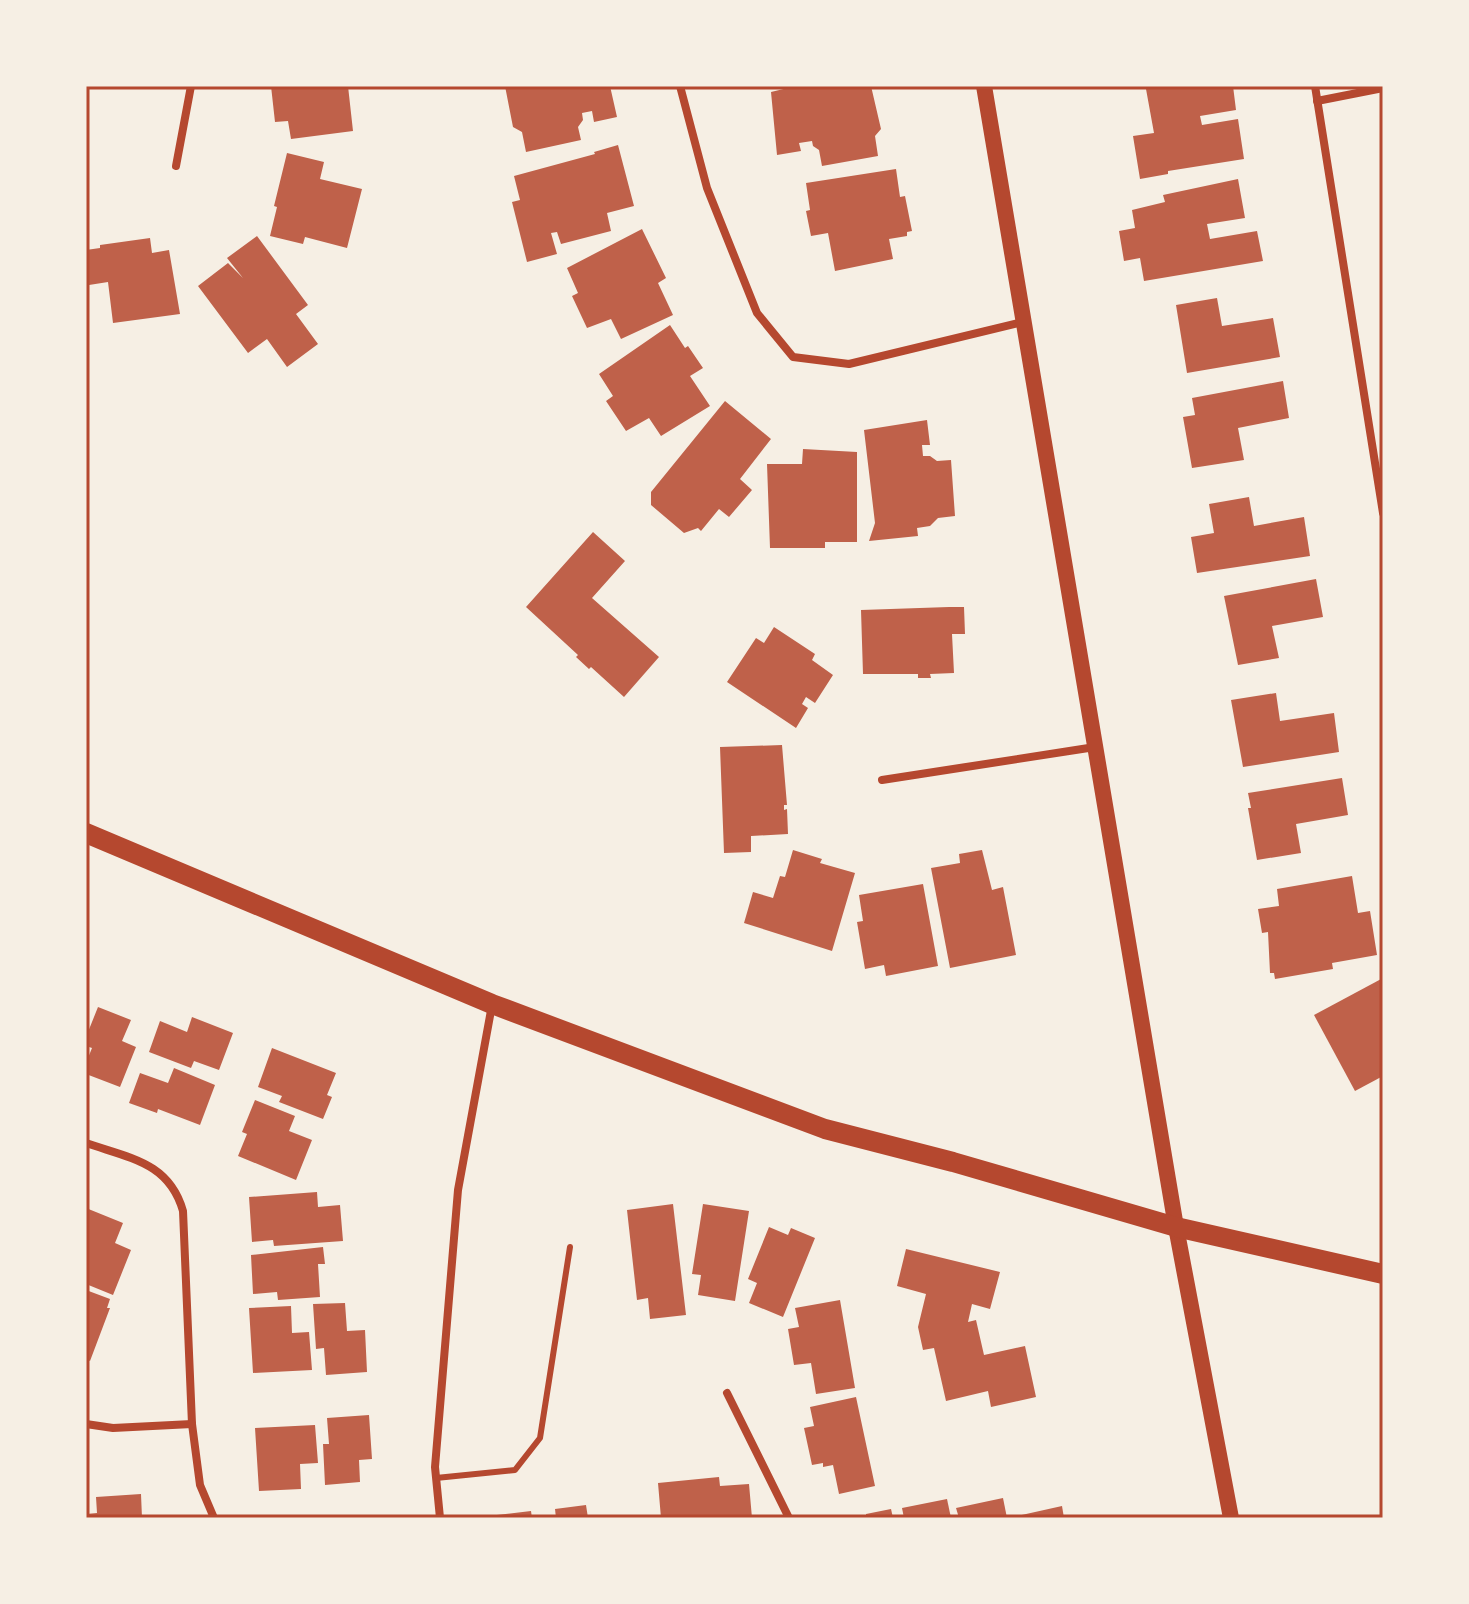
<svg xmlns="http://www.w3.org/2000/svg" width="1469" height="1604" font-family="'Golos Text',sans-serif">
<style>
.building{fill:#bf614a}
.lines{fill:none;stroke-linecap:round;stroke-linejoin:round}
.service{stroke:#b5482f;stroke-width:6}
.minor{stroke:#b5482f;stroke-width:8}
.secondary{stroke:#b5482f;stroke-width:16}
.primary{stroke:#b5482f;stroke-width:20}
.neatline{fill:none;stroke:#b5482f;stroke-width:3}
</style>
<rect width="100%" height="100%" fill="#f6efe4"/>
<g class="building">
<path d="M271,86h77l5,45 -62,8 -3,-18 -13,1z"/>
<path d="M505,86h105l7,31 -23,5 -2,-11 -10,2 1,7 -5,7 3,13 -55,12 -4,-20 -9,-5z"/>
<path d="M796,86h75l10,43 -6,7 3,20 -56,10 -3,-16 -6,-4 -1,-5 -13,2 2,8 -24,4 -6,-63z"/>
<path d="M1165,86h68l3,24 -36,6 2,9 36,-6 6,40 -76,12v3l-28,5 -7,-43 21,-3 -8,-44z"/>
<path d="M618,145l16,61 -27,7 4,18 -50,13 -4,-12 -6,1 6,21 -30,8 -15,-60 8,-2 -6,-24 81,-22 -1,-2z"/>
<path d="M287,153l37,9 -4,17 42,10 -15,59 -42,-11 -2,7 -33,-8 7,-29 -3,-1z"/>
<path d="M896,169l4,28 5,-1 7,35 -5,1v4l-18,3 4,20 -58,12 -7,-38 -17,3 -5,-25 4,-1 -4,-27z"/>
<path d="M1238,179l7,39 -38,6 3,15 47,-8 6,30 -119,20 -4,-23 -16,3 -5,-30 16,-3 -3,-18 33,-8 -2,-7z"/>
<path d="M642,229l24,49 -8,5 15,32 -52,24 -10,-20 -24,9 -15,-32 6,-3 -11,-25z"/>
<path d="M257,236l51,69 -12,9 22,30 -31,23 -20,-28 -19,14 -50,-67 30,-23 15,15 -16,-20z"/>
<path d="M150,238l2,15 17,-3 11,64 -67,9 -5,-41 -19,3 -1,-8 -2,1v-28l14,-2v-3z"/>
<path d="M1217,298l5,28 51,-8 7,39 -93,16 -11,-68z"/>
<path d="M670,325l15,23 3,-2 15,22 -13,8 20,30 -49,30 -12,-18 -23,13 -20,-30 7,-5 -14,-22z"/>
<path d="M1283,381l6,37 -51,10 6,32 -52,8 -9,-51 12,-2 -3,-17z"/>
<path d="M725,401l46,38 -31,40 12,11 -23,27 -10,-8 -18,22 -3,-3 -14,5 -33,-28v-13z"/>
<path d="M927,420l3,25h-8l1,11h7l7,5 14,-1 4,56 -17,2 -8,8 -13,2 1,8 -49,5 6,-18 -11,-93z"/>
<path d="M803,449l54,3v90h-32v6h-55l-3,-84h35z"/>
<path d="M1249,497l5,29 50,-9 6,39 -113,17 -6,-36 23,-4 -5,-29z"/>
<path d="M593,532l32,29 -33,37 67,59 -35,40 -33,-30 -2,2 -13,-12 2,-2 -52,-48z"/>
<path d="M1316,579l7,38 -51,9 7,32 -41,7 -14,-69z"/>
<path d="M949,607h15l1,27h-13l2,39 -24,1 1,4h-13v-4h-55l-2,-64z"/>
<path d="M774,627l41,27 -3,6 21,15 -18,28 -9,-6 -4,7 6,4 -12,20 -69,-46 29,-44 8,5z"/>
<path d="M1276,693l4,28 54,-8 5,39 -96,15 -12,-67z"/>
<path d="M782,745l5,60h-3v5l3,-1 1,25 -37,2v16l-27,1 -4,-106z"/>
<path d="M1342,778l6,37 -52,9 5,29 -44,7 -9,-52h3l-3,-15z"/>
<path d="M793,850l29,9 -2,4 35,10 -23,78 -88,-28 9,-31 20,6 7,-22 5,1z"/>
<path d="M982,850l10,40 11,-3 13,68 -66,13 -19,-100 29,-5 -1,-9z"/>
<path d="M1352,876l6,37 12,-2 7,44 -45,8 1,6 -58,10 -1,-6h-4l-2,-41 -6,1 -4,-24 21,-3 -2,-17z"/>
<path d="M923,884l15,82 -52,10 -2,-11 -19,4 -8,-47 6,-1 -4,-26z"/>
<path d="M1383,978v98l-28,15 -41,-76z"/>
<path d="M98,1007l33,13 -9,21 14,6 -16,40 -34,-13v-11l6,-15 -6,-2v-9z"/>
<path d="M192,1017l41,16 -14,37 -25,-9 -3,7 -42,-16 11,-31 27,11z"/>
<path d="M272,1048l64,25 -9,22 5,2 -9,22 -44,-17 3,-6 -24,-9z"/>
<path d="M174,1068l41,17 -15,40 -42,-16 -1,4 -28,-10 11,-30 28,10z"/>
<path d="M255,1100l40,16 -6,15 23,9 -16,40 -58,-24 9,-22 -5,-2z"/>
<path d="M317,1192l1,15 22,-2 3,36 -69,5 -1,-6 -21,2 -3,-45z"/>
<path d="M673,1204l13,111 -36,4 -2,-21 -11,2 -10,-90z"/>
<path d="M703,1204l46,7 -14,90 -37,-6 3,-20 -9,-1z"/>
<path d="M86,1208l37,15 -8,20 16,7 -18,45 -27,-11z"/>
<path d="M769,1227l19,8 3,-7 24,10 -32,79 -34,-14 8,-20 -9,-4z"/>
<path d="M323,1247l2,17h-7l2,33 -42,3 -1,-8 -24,2 -2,-39z"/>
<path d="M906,1249l94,23 -10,37 -18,-5 -4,18 8,-2 8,35 41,-9 11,51 -45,10 -3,-16 -42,10 -12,-53 -11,2 -5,-23 8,-33 -29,-8z"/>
<path d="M86,1290l24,9 -3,9h3l-20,53 -4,-2z"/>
<path d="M840,1300l15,88 -39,6 -5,-31 -17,2 -6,-36 11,-2 -4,-19z"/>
<path d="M345,1303l2,28 18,-1 2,42 -41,3 -2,-27 -8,1 -3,-45z"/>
<path d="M291,1306l1,27 17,-1 3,38 -59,3 -4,-65z"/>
<path d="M856,1397l19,89 -36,8 -6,-29 -10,2v-4l-11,2 -8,-37 10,-2 -4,-19z"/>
<path d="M369,1415l3,44 -13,1 1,22 -35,3 -2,-41h6l-2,-26z"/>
<path d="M315,1425l3,38 -18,1 1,25 -42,2 -4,-63z"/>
<path d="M719,1477l1,9 29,-2 3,34h-91l-3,-35z"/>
<path d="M141,1494l1,24h-56v-4l11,-1 -1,-16z"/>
<path d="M1003,1498l4,20h-48l-3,-10z"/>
<path d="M947,1499l4,19h-47l-2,-10z"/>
<path d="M586,1505l2,13h-32l-1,-9z"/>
<path d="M1062,1506l2,12h-51v-1z"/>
<path d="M891,1509l2,9h-27v-4z"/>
<path d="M531,1511l1,7h-44v-2z"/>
</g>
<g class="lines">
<path class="service" d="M436,1478l79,-8 25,-32 30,-191"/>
<g class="minor">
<path d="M680,86l27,102 50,125 36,44 56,7 174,-42"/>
<path d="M1315,86l68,427"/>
<path d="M1317,101l66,-13"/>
<path d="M176,166l15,-80"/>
<path d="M882,780l213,-33"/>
<path d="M86,1143c43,15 83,19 97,68l9,213 8,61 14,33"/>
<path d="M727,1393l62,125"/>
<path d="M86,1424l27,4 79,-4"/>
<path d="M440,1518l-5,-51 23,-277 34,-185"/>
</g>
<path class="secondary" d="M984,86l192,1141 55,291"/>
<path class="primary" d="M86,833l406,171 333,125 128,33 223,65 207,47"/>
</g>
<rect width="1469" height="1604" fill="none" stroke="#f6efe4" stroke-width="176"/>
<rect x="88" y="88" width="1293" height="1428" class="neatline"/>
</svg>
